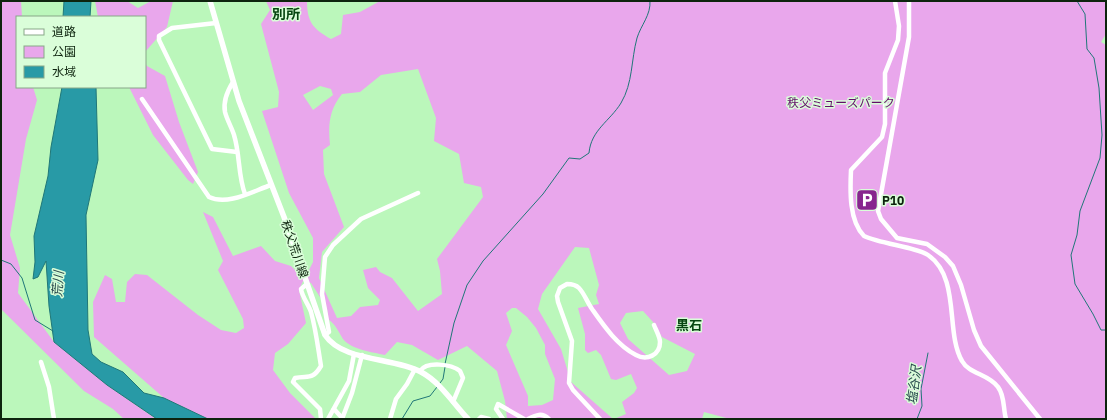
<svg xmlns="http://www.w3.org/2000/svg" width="1107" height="420" font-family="'IBM Plex Sans','Noto Sans JP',sans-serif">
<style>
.green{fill:#e9a7ec;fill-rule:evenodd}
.water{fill:#289aa6;stroke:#207778}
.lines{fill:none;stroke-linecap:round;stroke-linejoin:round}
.stream{stroke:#207778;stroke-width:1}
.minor{stroke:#fff;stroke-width:4.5}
.major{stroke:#fff;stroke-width:5.5}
.labels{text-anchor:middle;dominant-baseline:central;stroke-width:3;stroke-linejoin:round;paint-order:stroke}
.park-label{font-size:12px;fill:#620e68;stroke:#dafed9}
.poi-label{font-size:12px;font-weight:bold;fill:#0d240e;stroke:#dafed9;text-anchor:start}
.street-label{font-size:12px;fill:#0d240e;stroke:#dafed9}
.water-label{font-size:13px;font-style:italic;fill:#2a4a4e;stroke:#dafed9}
.neighbourhood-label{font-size:13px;font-weight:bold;fill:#074511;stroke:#dafed9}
.quarter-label{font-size:14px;font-weight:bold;fill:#074511;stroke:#dafed9}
</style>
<rect width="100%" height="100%" fill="#bbf7bb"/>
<g class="green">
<path d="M1,1h20l1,16h-5v70h16l4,13 -11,39 -16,96 10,33 -2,25 36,49 53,43 49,34h-32l-11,-10 -29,-18 -83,-82z"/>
<path d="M95,1h32l11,7 13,-7h22l-6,26 -22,25v-35h-47z"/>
<path d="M266,1h41c0,21 6,28 24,38l10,-5 2,-19 17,-3 20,-11h726v33l-5,8 5,3v374h-376l-26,-7 -2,7h-88l12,-5 -4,-12 12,-9 3,-5 -6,-14 -15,6 -5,-1 -10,-24 -5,-5 -8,3 -3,-3v-16l-7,-26 21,-4 -3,-9 3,-10 -10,-37 -14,-1 -33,47 -4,15 23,40 10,33 42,37h-106l-2,-18 -8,-30 -30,-25 -29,14 -26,-15 -15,-3 -12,13c-13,-3 -33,-5 -42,-16 -5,-8 -7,-14 -15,-20l-1,-11 -16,-25 -8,-2 -4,9 7,33 -18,21 -13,9 -2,17 17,23 26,26h-108l-44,-21 -70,-61 -1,-35 12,-27 7,4 4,23h9l2,-20 8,-8 12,1 51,40 23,15 15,3 8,-5 -1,-9 -25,-49 5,-9 -20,-49 10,5 20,39 28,-10 14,15 16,5 9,9 9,-5 4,-8v-24l-24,-45 -27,-82 16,-4 1,-15 -18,-68 9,-14zM418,69l18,49 -2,23 25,13 5,29 17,4 2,10 -46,62 3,12 2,23 -24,17 -26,-33 -12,-6 -4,-5 -13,3 5,18 12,12 -2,5 -18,2 -9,9 -14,2 -18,-40 3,-26 22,-25 -20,-53 -1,-24 7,-5c-2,-20 -1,-35 12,-51l18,-2 21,-17zM320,86l11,3 2,6 -20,15 -10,-15zM512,308h4l11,9 9,11 9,17v9l10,25 -2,21 -11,5 -14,1v-10l-22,-51 6,-14 -6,-18zM643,311l10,11 9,15 33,17 -8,17 -18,4 -41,-36 -8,-16 6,-10z"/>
<path d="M145,63l2,3 18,10 14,46 19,50 -5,12 -5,-4 -35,-45 -24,-48h16z"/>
</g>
<g class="water">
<path d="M64,1h27l-1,16h-27z"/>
<path d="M62,87h34l2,73 -12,55 2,115 4,24 9,8 22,10 21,21 20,5 44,21h-51l-50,-34 -53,-43 -5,-36 -3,-45 -8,16 -5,2 2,-17 -1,-26 14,-60 3,-29z"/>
</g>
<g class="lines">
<g class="stream">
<path d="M1077,1l8,13 2,35 7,9 5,30 3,47 -2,23 -20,53 -3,24 -6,20 4,29 18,30 8,16h5"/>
<path d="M1,260l10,4 11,14 13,42 18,11"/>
<path d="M445,364l9,-41 13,-38 16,-24 60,-67 26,-36 11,1 9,-6c2,-23 21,-32 32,-50 12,-20 10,-43 16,-65 4,-13 14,-23 13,-37"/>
<path d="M440,383l3,-4 2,-12"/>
<path d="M402,419l11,-18 17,-5 7,-9"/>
<path d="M917,419l5,-13 -1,-17 7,-36"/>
</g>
<g class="minor">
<path d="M895,1l4,25 -1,14 -13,33v51l-3,13 -31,33c-1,21 -2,51 13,66 17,8 52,11 64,19 33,23 17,77 34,106 7,13 27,13 36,26 7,9 5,22 8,32"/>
<path d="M909,1v36l-31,174 3,8 16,19 30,6 18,13 8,9 8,19 13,45 7,16 59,73"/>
<path d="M216,23l-44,5 -13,8v4l53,109 25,3"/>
<path d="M233,82c-5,8 -10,20 -8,30 2,8 7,16 9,23 6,19 4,41 11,59"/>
<path d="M142,99l67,98c19,9 44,-6 62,-12"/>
<path d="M307,284l-6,5c1,8 8,16 10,23 5,18 7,36 10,54 -9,15 -13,9 -26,12l-2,4 27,27 1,10"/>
<path d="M325,335l4,-3 -7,-38 3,-37 8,-12 28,-26 57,-26"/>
<path d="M41,362l8,25 5,32"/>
<path d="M420,371c7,-10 31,-7 40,0l3,7 -10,24"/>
<path d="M334,409l9,10"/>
<path d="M328,419l21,-38 5,-27"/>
<path d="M342,419l10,-26 10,-38"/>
<path d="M390,419l6,-20 11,-15 8,-15"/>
<path d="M479,419l2,-2 8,2"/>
<path d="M503,419l-7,-10 2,-5 26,15"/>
<path d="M528,419c8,-4 14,-7 21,0"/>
<path d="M600,419l-27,-29 -4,-7 3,-42 -14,-39 -1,-6 3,-8 7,-4c4,0 9,1 12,4 5,5 8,14 13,21 12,17 25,36 44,46 11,6 24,0 24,-13 0,-5 -4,-12 -6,-17"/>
</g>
<path class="major" d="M210,1l29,100 45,116 41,118c18,27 68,22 96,37 19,10 32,31 47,47"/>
</g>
<defs>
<g id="parking-square" transform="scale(1.15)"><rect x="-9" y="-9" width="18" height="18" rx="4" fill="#87258e" stroke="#dafed9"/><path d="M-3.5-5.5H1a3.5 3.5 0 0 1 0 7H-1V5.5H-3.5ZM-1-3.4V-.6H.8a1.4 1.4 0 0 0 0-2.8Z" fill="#fff"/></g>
</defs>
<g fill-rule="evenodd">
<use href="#parking-square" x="867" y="200"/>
</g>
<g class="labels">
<g class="park-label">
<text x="841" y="102">秩父ミューズパーク</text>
</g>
<g class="poi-label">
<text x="882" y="200">P10</text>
</g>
<g class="street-label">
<text transform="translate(295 249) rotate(71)">秩父荒川線</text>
</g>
<g class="water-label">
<text transform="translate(58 284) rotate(-86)">荒川</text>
<text transform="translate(914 385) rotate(-82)">塩谷沢</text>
</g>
<g class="neighbourhood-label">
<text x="689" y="325">黒石</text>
</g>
<g class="quarter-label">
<text x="286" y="14">別所</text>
</g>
</g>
<rect width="1107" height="420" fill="none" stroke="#0d240e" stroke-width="4"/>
<rect x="16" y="16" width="130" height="72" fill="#dafed9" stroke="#88a788"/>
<rect x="24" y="29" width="20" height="6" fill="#ffffff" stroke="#88a788"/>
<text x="52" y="36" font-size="12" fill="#0d240e">道路</text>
<rect x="24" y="46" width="20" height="12" fill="#e9a7ec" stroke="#88a788"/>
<text x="52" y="56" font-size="12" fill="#0d240e">公園</text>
<rect x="24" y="66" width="20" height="12" fill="#289aa6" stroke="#88a788"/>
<text x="52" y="76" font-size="12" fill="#0d240e">水域</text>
</svg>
